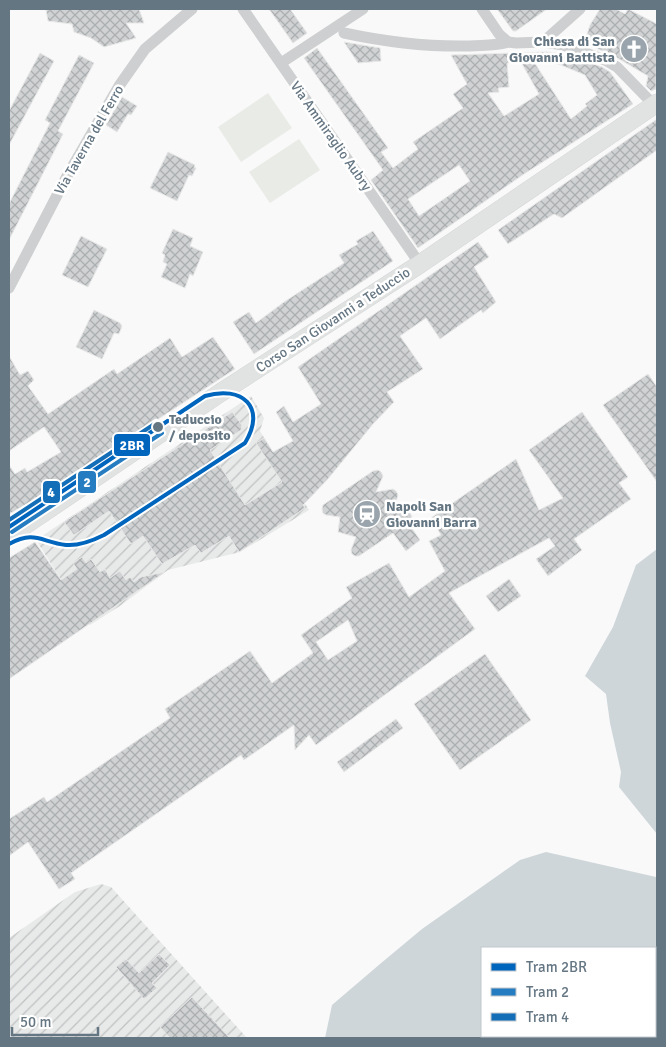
<svg xmlns="http://www.w3.org/2000/svg" width="666" height="1047" font-family="Signika,sans-serif">
<style>
.industrial{fill:url(#industrial-furrows)}
.park{fill:#e8ebe6}
.water{fill:#ced6d9;fill-rule:evenodd}
.building{fill:url(#building-cross-hatch);stroke:#e8e8e8;fill-rule:evenodd}
.lines{fill:none;stroke-linecap:round;stroke-linejoin:round}
.primary-casing{stroke:#d5d6d7;stroke-width:19}
.minor{stroke:#cecfd0;stroke-width:11}
.primary{stroke:#e1e2e2;stroke-width:18}
.tram-1-casing{stroke:#fff;stroke-width:8}
.tram-2-casing{stroke:#fff;stroke-width:8}
.tram-3-casing{stroke:#fff;stroke-width:8}
.tram-1{stroke:#0065bd;stroke-width:4}
.tram-2{stroke:#267cc0;stroke-width:4}
.tram-3{stroke:#146eb7;stroke-width:4}
.stop-dot{fill:#657683;stroke:#fff;stroke-width:2}
.labels{text-anchor:middle;dominant-baseline:central;stroke-width:5;stroke-linejoin:round;paint-order:stroke}
.poi-label{font-size:14px;font-weight:bold;fill:#657683;stroke:#fff;text-anchor:end}
.street-label{font-size:14px;fill:#657683;stroke:#fff}
.stop-label{font-size:14px;font-weight:bold;fill:#657683;stroke:#fff;text-anchor:start}
.line-badge{stroke:#fff;stroke-width:2}
.badge-label{font-size:14px;text-anchor:middle;font-weight:bold;fill:#fff}
</style>
<defs>
<pattern id="industrial-furrows" width="10" height="10" patternUnits="userSpaceOnUse" patternTransform="scale(1.25)"><rect width="10" height="10" fill="#e8e9e9"/><path d="M-1 1l2-2M0 10L10 0M9 11l2-2" fill="none" stroke="#c0c1c2"/></pattern>
<pattern id="building-cross-hatch" width="8" height="8" patternUnits="userSpaceOnUse" patternTransform="scale(1.25)"><rect width="8" height="8" fill="#d0d2d3"/><path d="M0 0l8 8M0 8l8-8" fill="none" stroke="#acafb1"/></pattern>
</defs>
<rect width="100%" height="100%" fill="#f9f9f9"/>
<g class="industrial">
<path d="M251,396l13,22 -4,13 49,79 -69,42 -72,18 -48,36 -30,19 -54,-85z"/>
<path d="M101,884l10,3 136,151h-238v-100l66,-46z"/>
</g>
<g class="park">
<path d="M268,93l24,35 -51,34 -23,-35z"/>
<path d="M299,139l21,31 -50,33 -21,-31z"/>
</g>
<g class="water">
<path d="M657,549v285l-38,-47 2,-15 -11,-49 -4,-29 -21,-18 28,-49 23,-62z"/>
<path d="M546,852l110,25 1,-2v163h-332l7,-33 48,-41 42,-35 98,-69zM482,948h173v88h-173z"/>
</g>
<g class="building">
<path d="M55,9h84l5,14h-18l10,15 -32,9 -13,-9 -17,-6 -2,-8 -24,-3 -2,-11z"/>
<path d="M269,9h21l17,24 -14,10z"/>
<path d="M497,9h50l-31,22h-3z"/>
<path d="M600,9h16l9,5 3,-5 29,15 -1,65 -5,2 -5,-5 2,-10 -39,-23 -25,-9 6,-19z"/>
<path d="M344,42l36,6 1,13 -23,2z"/>
<path d="M317,48l71,100 -7,4 12,16 25,-19 -5,-7 50,-34 -10,-14 14,-10 -16,-29 96,-3 9,1 23,7v-1l23,8 8,5 23,32 -109,70 -106,74 -47,-68 12,-10 -79,-112zM540,60l21,5 24,10 12,20 -12,9 2,2 -16,13 -37,-57 6,-1zM521,62l18,32 -35,22 -16,-23 11,-1 -1,-4 11,-1 -2,-24zM459,165l11,16 -51,35 -11,-17z"/>
<path d="M40,53l14,8 -45,84v-34z"/>
<path d="M79,55l15,8 -36,68 5,3 -54,106v-36l41,-81 -5,-3z"/>
<path d="M122,97l15,9 -6,9 -3,-1 -11,18 -11,-7z"/>
<path d="M657,119v31l-95,68 -8,-4 -46,30 -10,-14z"/>
<path d="M168,152l27,13 -1,2 2,1 -4,8 -3,-1 -12,26 -27,-13z"/>
<path d="M173,229l20,9 -3,8 13,6 -10,24 -3,-2 -5,14 -24,-11 6,-13 -4,-2 2,-7 -3,-2z"/>
<path d="M373,231l20,30 -139,93 -21,-32 16,-10 7,11 28,-21 60,-39 -5,-8 19,-11 -2,-3z"/>
<path d="M81,236l26,13 -19,38 -26,-12z"/>
<path d="M478,242l11,15 -15,10 22,35 -13,11 -2,-3 -41,29 -14,-21 -26,18 23,33 -36,23 7,10 -21,22 -46,56 -24,25 2,3 -66,44 -10,-16 -28,17 -6,-8 -33,19 -19,-28 -12,8 -22,-33 -35,24 -10,-13 168,-110 10,13 -1,5 -31,20 35,55 37,-23 -26,-39 8,-5 9,14 20,-11 -17,-29 8,-6 9,16 28,-18 -23,-37z"/>
<path d="M94,310l26,13 2,3 -3,8 -5,-1 -12,26 -26,-12z"/>
<path d="M213,337l22,32 -201,131 -25,14v-49l6,9 10,-6 2,4 34,-20 -17,-25 -35,24v-95l11,19 8,-4 6,9 -6,6 20,28 66,-45 3,5 53,-36 12,19z"/>
<path d="M648,374l9,13v95l-54,-77z"/>
<path d="M582,412l46,65 -9,6 12,16 -57,40 8,11 -34,26 -12,-17 19,-13 -6,-8 -100,55 26,36 -159,116 -7,-10 -14,15 -1,-25 -50,35 -3,-5 -170,118 4,6 -16,10 -31,-47 -19,14v-37l35,-22 3,5 123,-84 -5,-9 85,-58 22,32 41,-30 -12,-18 51,-37 -6,-11 43,-24 20,34 36,-26 -16,-30 12,-6 -10,-17 85,-59 23,51 24,-12 -34,-48zM348,620l9,21 -29,19 -12,-18z"/>
<path d="M378,470l3,2 2,4 -7,16 17,-3 3,2 2,4 -5,18 14,-2 3,2 2,4 -3,7 11,16 -14,11 -13,-18 -34,23h-4l-3,-2 -1,-4 5,-13 -18,-5 2,-15 -14,-2 -3,-2 -1,-4 1,-4 50,-34z"/>
<path d="M35,542l26,38 16,-11 -4,-6 9,-6 4,6 5,-4 9,13 5,-3 5,9 10,-7 6,9 4,-3 4,5 7,-5 24,-5 -156,107v-121z"/>
<path d="M509,579l12,17 -23,16 -12,-16z"/>
<path d="M485,654l46,66 -71,50 -46,-66z"/>
<path d="M396,719l7,9 -59,44 -7,-10z"/>
<path d="M159,954l11,11 -18,18 5,5 -13,11 -28,-32 10,-8 13,14z"/>
<path d="M192,997l38,41h-60l-10,-11z"/>
</g>
<g class="lines">
<g class="primary-casing">
<path id="primary" d="M9,536l211,-143 200,-129 237,-161"/>
</g>
<g class="minor">
<path d="M243,9l177,255"/>
<path d="M482,9l17,25 9,8 8,1 27,-1 20,3 42,15 12,7 37,38"/>
<path d="M344,33c42,9 83,14 126,13 13,-1 26,0 38,-4"/>
<path d="M543,42l37,-33"/>
<path d="M281,63l82,-54"/>
<path d="M9,288l58,-112 52,-90 26,-37 47,-40"/>
</g>
<use href="#primary" class="primary"/>
<g class="tram-1-casing">
<path id="tram-1" d="M9,527l196,-131c37,-11 62,11 40,47l-141,92c-12,6 -25,11 -38,10 -25,-3 -31,-15 -57,-1"/>
</g>
<g class="tram-2-casing">
<path id="tram-2" d="M12,532l150,-99"/>
</g>
<g class="tram-3-casing">
<path id="tram-3" d="M9,520l147,-97"/>
</g>
<use href="#tram-1" class="tram-1"/>
<use href="#tram-2" class="tram-2"/>
<use href="#tram-3" class="tram-3"/>
</g>
<defs>
<g id="church-disc" transform="scale(1.4375)"><circle r="9.5" fill="#99a4ac" stroke="#fff"/><path d="M-1.2-6h2.4v3.5h3.3v2.4h-3.3V6h-2.4V-.1h-3.3v-2.4h3.3Z" fill="#fff"/></g>
<g id="station-disc" transform="scale(1.4375)"><circle r="9.5" fill="#99a4ac" stroke="#fff"/><path d="M-3-6H3Q5-6 5-4V2Q5 4 3 4L4.5 6H3L1.5 4h-3L-3 6H-4.5L-3 4Q-5 4-5 2V-4Q-5-6-3-6ZM-3.5-4v3h7v-3ZM-3.5 1v1.5H-2V1ZM2 1v1.5H3.5V1Z" fill="#fff"/></g>
</defs>
<g fill-rule="evenodd">
<use href="#church-disc" x="634" y="49"/>
<use href="#station-disc" x="367" y="514"/>
</g>
<circle class="stop-dot" cx="158" cy="427" r="6"/>
<g class="labels">
<g class="poi-label">
<text x="615" y="41">Chiesa di San<tspan x="615" dy="16">Giovanni Battista</tspan></text>
<text x="386" y="506" text-anchor="start">Napoli San<tspan x="386" dy="16">Giovanni Barra</tspan></text>
</g>
<g class="street-label">
<text transform="translate(331 136) rotate(55)">Via Ammiraglio Aubry</text>
<text transform="translate(89 140) rotate(-60)">Via Taverna del Ferro</text>
<text transform="translate(333 320) rotate(-33)">Corso San Giovanni a Teduccio</text>
</g>
<g class="stop-label">
<text x="169" y="419">Teduccio<tspan x="169" dy="16">/ deposito</tspan></text>
</g>
</g>
<g class="line-badge">
<rect x="113" y="433" width="38" height="24" rx="5" fill="#0065bd"/>
<rect x="77" y="470" width="20" height="24" rx="5" fill="#267cc0"/>
<rect x="42" y="480" width="19" height="24" rx="5" fill="#146eb7"/>
</g>
<g class="badge-label">
<text x="132" y="450">2BR</text>
<text x="87" y="487">2</text>
<text x="51" y="497">4</text>
</g>
<rect width="666" height="1047" fill="none" stroke="#657683" stroke-width="20"/>
<rect x="481" y="947" width="175" height="90" fill="#ffffff" stroke="#c1c8cd"/>
<rect x="491" y="963" width="25" height="8" fill="#0065bd" stroke="#c1c8cd"/>
<text x="526" y="972" font-size="15" fill="#657683">Tram 2BR</text>
<rect x="491" y="988" width="25" height="8" fill="#267cc0" stroke="#c1c8cd"/>
<text x="526" y="997" font-size="15" fill="#657683">Tram 2</text>
<rect x="491" y="1013" width="25" height="8" fill="#146eb7" stroke="#c1c8cd"/>
<text x="526" y="1022" font-size="15" fill="#657683">Tram 4</text>
<path d="M12 1027v8h86v-8" fill="none" stroke="#657683" stroke-width="2.5"/>
<text x="20" y="1027" font-size="15" fill="#657683" stroke="#ffffff" stroke-width="4" paint-order="stroke">50 m</text>
</svg>
